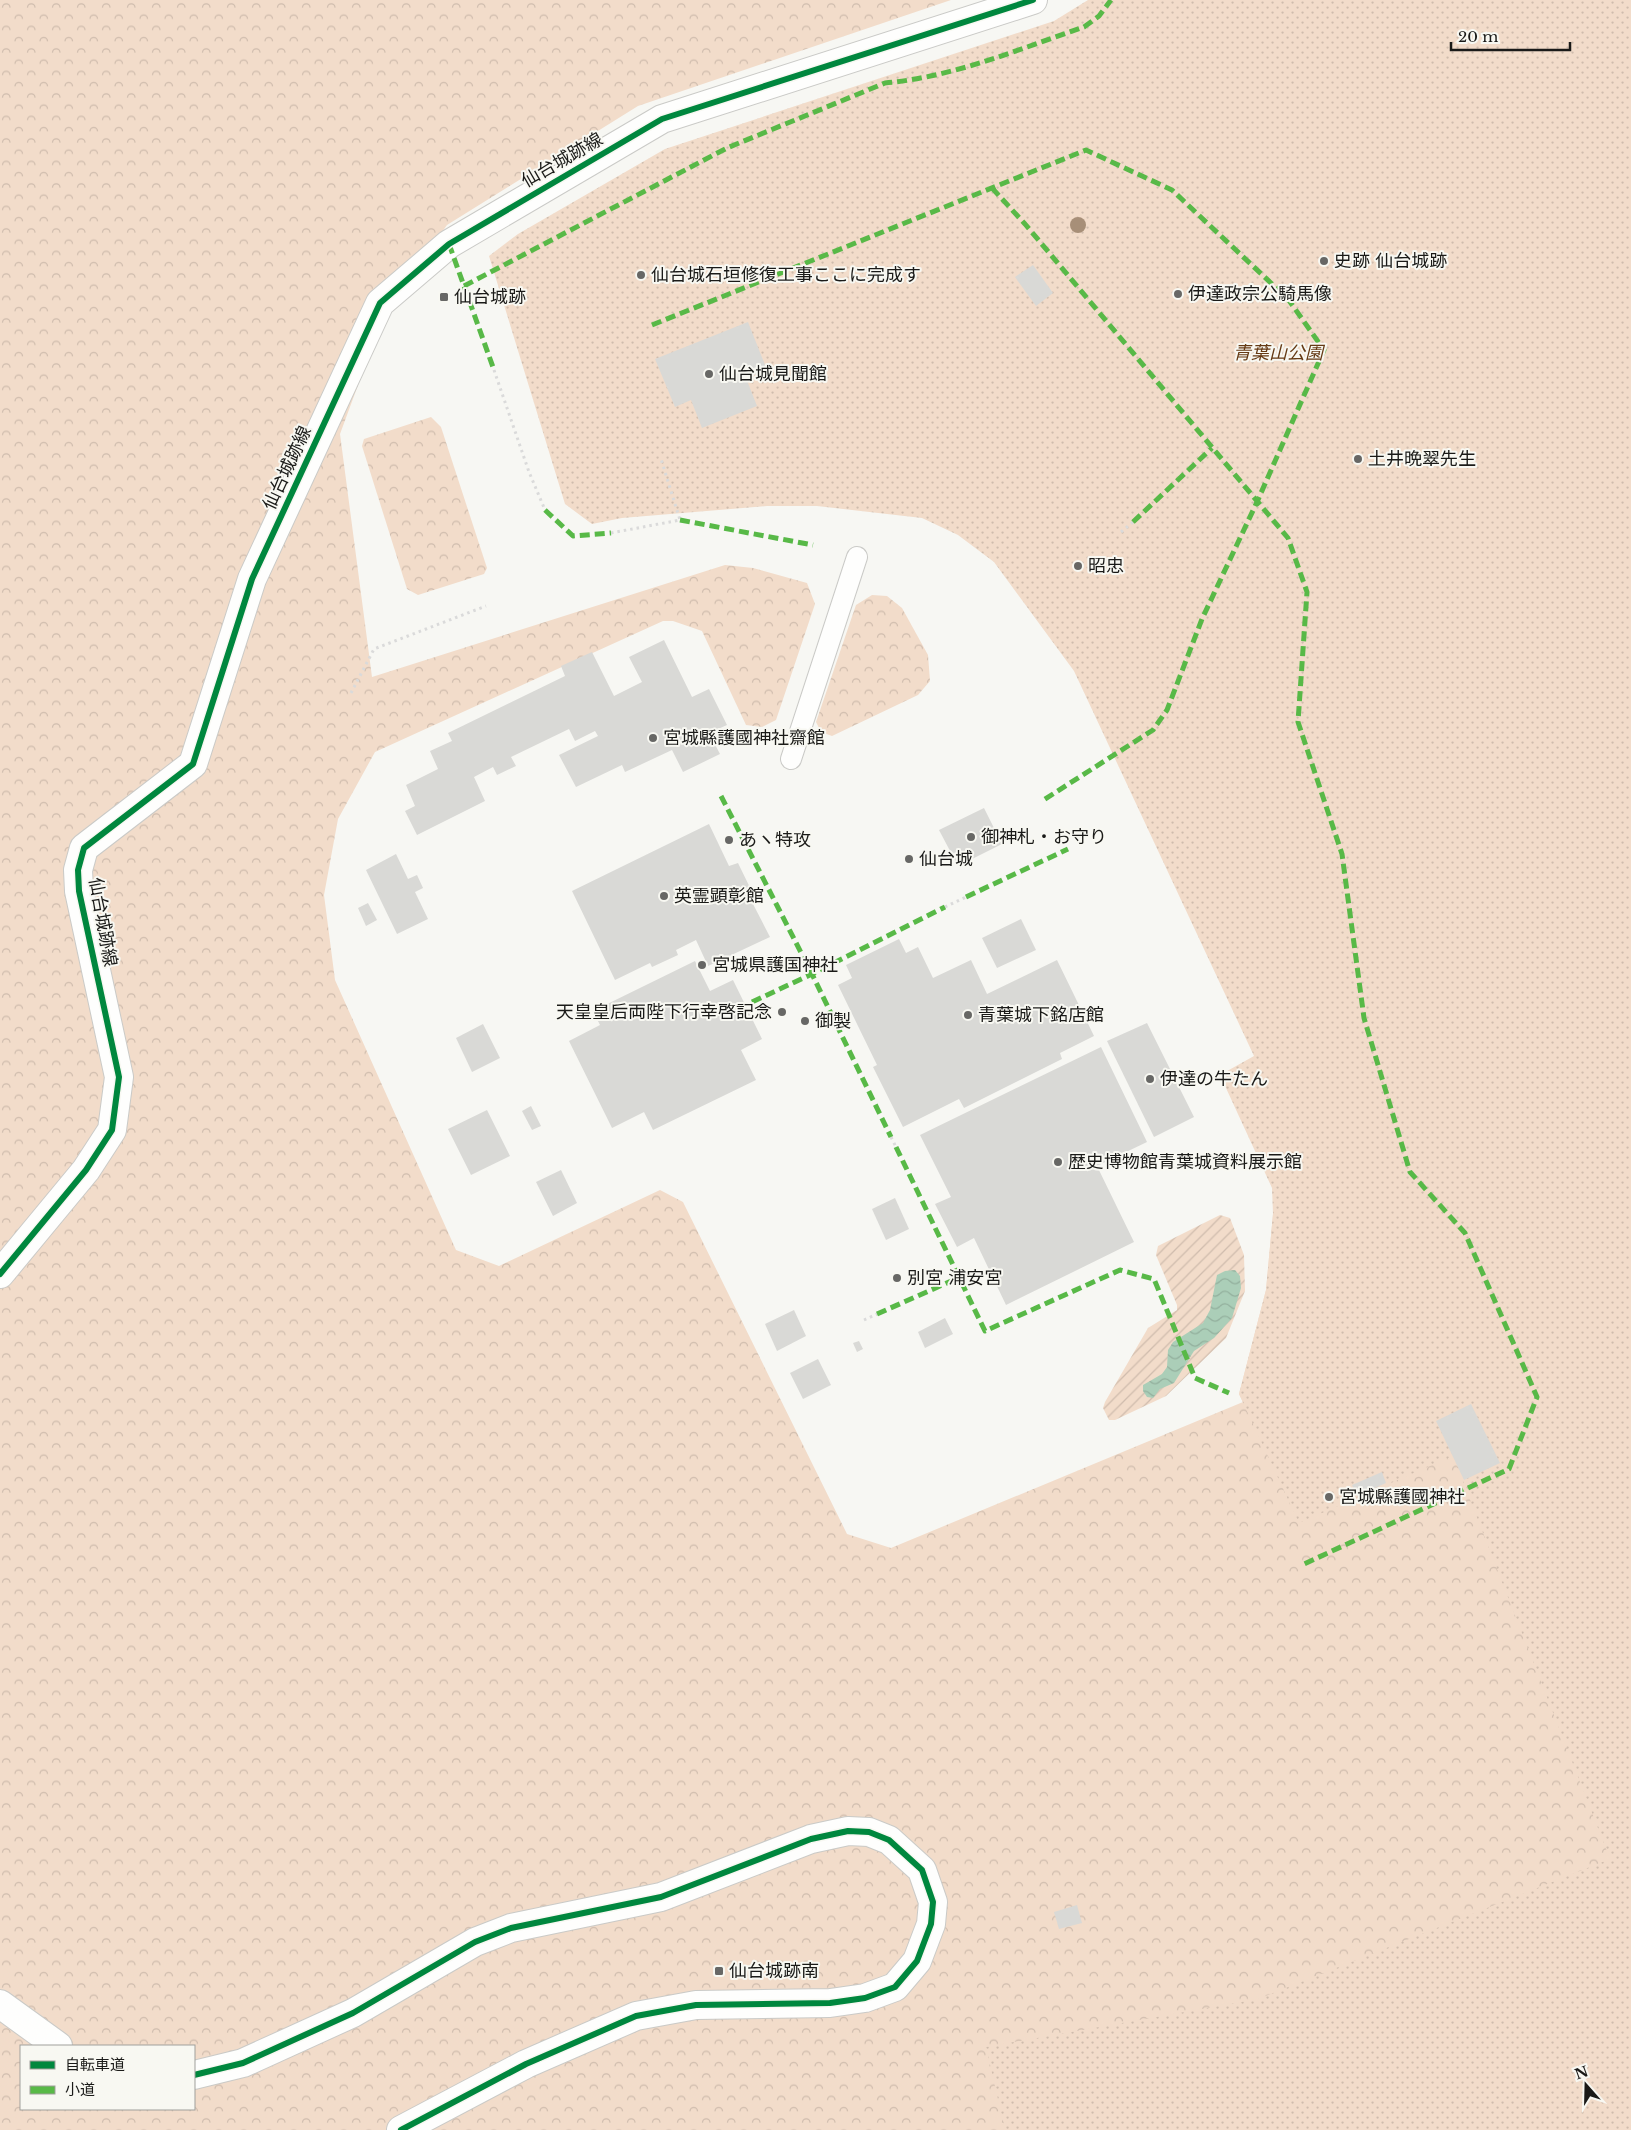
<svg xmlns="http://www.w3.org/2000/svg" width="1631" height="2130" font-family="'Libre Baskerville','Noto Sans JP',serif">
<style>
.forest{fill:url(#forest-crowns);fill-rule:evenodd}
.park{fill:url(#park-dots)}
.garden{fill:url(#garden-furrows)}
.water{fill:url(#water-waves)}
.building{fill:#d9d9d6}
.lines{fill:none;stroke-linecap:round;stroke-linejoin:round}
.service-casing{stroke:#cacac7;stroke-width:22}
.tertiary-casing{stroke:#cacac7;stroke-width:30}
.path{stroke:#dadada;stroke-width:3;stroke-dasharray:2.5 4;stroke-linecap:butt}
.service{stroke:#fefefd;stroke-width:20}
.tertiary{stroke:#fefefd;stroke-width:28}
.quiet{stroke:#58b947;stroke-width:5;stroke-dasharray:10 5;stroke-linecap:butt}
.cycleway-casing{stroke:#f8f8f2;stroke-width:9}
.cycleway{stroke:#00873e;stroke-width:6}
.tree{fill:#a78f78}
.poi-dot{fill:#676765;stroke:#f8f8f2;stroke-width:2}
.labels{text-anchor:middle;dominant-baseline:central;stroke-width:4;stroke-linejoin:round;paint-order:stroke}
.street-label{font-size:18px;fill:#1a1a18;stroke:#f8f8f2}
.poi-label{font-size:18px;fill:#1a1a18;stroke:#f8f8f2;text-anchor:start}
.park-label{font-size:18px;font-style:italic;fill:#653a14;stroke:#f8f8f2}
</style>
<defs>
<pattern id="forest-crowns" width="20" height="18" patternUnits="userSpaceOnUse" patternTransform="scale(1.25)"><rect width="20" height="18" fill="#f2dcca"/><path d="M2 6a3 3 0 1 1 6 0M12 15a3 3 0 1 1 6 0" fill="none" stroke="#cfbcad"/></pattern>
<pattern id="park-dots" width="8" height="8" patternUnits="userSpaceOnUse" patternTransform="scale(1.25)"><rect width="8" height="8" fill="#f2dcca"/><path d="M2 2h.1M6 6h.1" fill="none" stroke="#cfbcad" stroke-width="1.8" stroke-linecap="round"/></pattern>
<pattern id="garden-furrows" width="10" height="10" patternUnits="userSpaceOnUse" patternTransform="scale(1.25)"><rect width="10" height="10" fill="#f2dcca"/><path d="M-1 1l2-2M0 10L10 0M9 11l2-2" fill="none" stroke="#cfbcad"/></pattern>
<pattern id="water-waves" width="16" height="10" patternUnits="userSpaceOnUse" patternTransform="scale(1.25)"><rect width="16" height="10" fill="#abceb8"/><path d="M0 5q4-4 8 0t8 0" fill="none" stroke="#93b09d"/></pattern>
</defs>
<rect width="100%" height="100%" fill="#f7f7f3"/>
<g class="forest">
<path d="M0,0h951l-313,106 -191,119 -62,87 -45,122 32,243 353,-112 28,3 54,15 8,21 -39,116 -14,7 -16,-2 -44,-94 -29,-10h-10l-288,131 -37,67 -14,76 11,85 121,270 43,16 161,-76 23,12 164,332 44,14 352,-146 -4,-8 27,-104 7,-76 296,19 62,897h-1631zM21,2046h173v63h-173z"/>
<path d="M431,417l10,10 46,141 -3,6 -66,21 -11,-6 -45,-143 2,-7z"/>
<path d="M872,595l15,1 15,12 26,47 2,26 -12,14 -86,41 -11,-4 -5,-10 40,-117z"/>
</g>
<path class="park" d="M1088,0h543v2130h-626l-19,-83 272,-48 352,-140 -157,-403 -154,67 -60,-129 27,-104 7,-76 -1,-26 -52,-113 34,-19 -180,-385 -80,-109 -36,-27 -36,-17 -105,-12h-50l-145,12 -30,6 -27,-20 -76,-248 29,-22 147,-85 389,-128z"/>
<path class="garden" d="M1220,1215l10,3 14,37 1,36 -19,47 -60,58 -51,24h-6l-6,-12 2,-6 43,-74 29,-18v-5l-21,-50 2,-9z"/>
<path class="water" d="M1235,1270l5,6 1,12 -9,30 -18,20 -20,13 -20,32 -14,6 -7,9 -6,-1 -4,-6v-6l19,-11 5,-7 1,-17 5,-8 30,-19 7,-13 7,-35 8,-4z"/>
<g class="building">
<path d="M1033,265l20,28 -17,13 -21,-29z"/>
<path d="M748,322l19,48 -21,8 11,28 -55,22 -11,-28 -16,7 -20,-48z"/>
<path d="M664,640l28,57 17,-8 18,36 -18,8 11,21 -37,18 -11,-22 -47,22 -3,-7 -46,22 -17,-32 39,-19 -3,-5 -20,10 -6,-12 -58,28 5,9 -19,9 -4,-8 -19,10 11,24 -68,34 -12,-24 10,-5 -9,-21 32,-16 -8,-18 22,-10 -4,-8 117,-57 -4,-10 31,-14 22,44 28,-14 -13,-25z"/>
<path d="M984,808l18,36 -44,22 -19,-36z"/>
<path d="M709,824l20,42 9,-3 19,39 -4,2 17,33 -62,29 -12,-26 -20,10 2,5 -26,12 -2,-4 -35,17 -43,-89z"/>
<path d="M396,854l12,25 9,-4 6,13 -8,4 13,27 -31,15 -31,-64z"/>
<path d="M368,903l9,17 -11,6 -8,-18z"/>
<path d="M1021,919l15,31 -39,18 -15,-30z"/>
<path d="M899,939l7,14 12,-6 15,31 38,-18 16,34 70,-34 37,76 -34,17 2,6 -98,49 -5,-9 -56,28 -30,-60 4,-2 -39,-80 14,-7 -6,-13z"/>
<path d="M695,961l15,30 23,-11 29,59 -21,11 15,30 -103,50 -9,-18 -32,16 -43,-87 31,-16 -7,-14z"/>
<path d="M1147,1023l47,94 -40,20 -47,-96z"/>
<path d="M483,1024l17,34 -28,14 -16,-34z"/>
<path d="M1101,1047l46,95 -50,24 37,76 -128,63 -32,-67 -17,9 -22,-43 16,-7 -31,-62z"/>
<path d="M531,1106l10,20 -9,4 -10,-19z"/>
<path d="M487,1110l23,46 -39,19 -23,-46z"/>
<path d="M561,1170l16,33 -24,13 -17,-34z"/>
<path d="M895,1198l14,31 -23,11 -14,-31z"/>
<path d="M794,1310l12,26 -29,15 -12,-27z"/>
<path d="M945,1318l8,16 -28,14 -7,-16z"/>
<path d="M859,1341l4,8 -6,3 -4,-9z"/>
<path d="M818,1359l13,26 -28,14 -13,-26z"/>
<path d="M1471,1404l29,59 -36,17 -28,-59z"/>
<path d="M1382,1472l4,11 -29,13 -5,-11z"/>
<path d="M1077,1905l5,18 -23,6 -5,-17z"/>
</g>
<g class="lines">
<g class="service-casing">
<path id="service" d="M791,759l66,-202"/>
</g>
<g class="tertiary-casing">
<g id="tertiary">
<path d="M0,1274l86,-104 26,-40 7,-53 -40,-186 -1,-21 6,-22 109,-84 59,-185 128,-276 69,-59 213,-125 371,-119"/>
<path d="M0,2004l58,42"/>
<path d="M194,2075l49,-12 110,-50 122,-71 36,-14 150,-31 150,-58 37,-8 21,1 20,8 33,30 11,32 -2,22 -14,37 -22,26 -30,11 -35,5 -134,2 -60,11 -110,48 -125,66"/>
</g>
</g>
<g class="path">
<path d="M494,370l35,102 16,38"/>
<path d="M1121,532l12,-10"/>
<path d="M611,533l69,-13 -19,-61"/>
<path d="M351,693l23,-44 112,-43"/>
<path d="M945,907l21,-10"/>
<path d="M891,1137l5,10"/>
<path d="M864,1320l13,-6"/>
</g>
<use href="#service" class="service"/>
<use href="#tertiary" class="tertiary"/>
<g class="quiet">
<path d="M992,188l33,36 263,314 19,54 -9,130 44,132 22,164 46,154 55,61 72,164 -28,72 -205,95"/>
<path d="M449,244l45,126"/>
<path d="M464,286l263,-138 158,-65c69,-6 134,-34 199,-56l15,-11 12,-16"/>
<path d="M652,325l434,-175 86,40 116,109 36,51 -67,152 -55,117 -35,91 -14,20 -111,71"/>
<path d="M545,510l28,26 38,-3"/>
<path d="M680,520l133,25"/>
<path d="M1133,522l79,-74"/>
<path d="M721,796l91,178 79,163"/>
<path d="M966,897l102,-48"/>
<path d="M752,1002l60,-28 133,-67"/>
<path d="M896,1147l89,184 135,-61 34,9 41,99 34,15"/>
<path d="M877,1314l81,-36"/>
</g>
<g class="cycleway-casing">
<g id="cycleway">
<path d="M0,1274l86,-104 26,-40 7,-53 -40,-186 -1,-21 6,-22 109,-84 59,-185 128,-276 69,-59 213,-125 371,-119"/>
<path d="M194,2075l49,-12 110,-50 122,-71 36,-14 150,-31 150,-58 37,-8 21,1 20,8 33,30 11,32 -2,22 -14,37 -22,26 -30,11 -35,5 -134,2 -60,11 -110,48 -125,66"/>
</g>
</g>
<use href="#cycleway" class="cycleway"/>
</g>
<circle class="tree" cx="1078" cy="225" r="8"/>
<g class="poi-dot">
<circle cx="1324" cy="261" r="5"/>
<circle cx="641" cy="275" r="5"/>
<circle cx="1178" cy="294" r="5"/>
<rect x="439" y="292" width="10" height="10" rx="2.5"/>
<circle cx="709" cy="374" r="5"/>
<circle cx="1358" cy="459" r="5"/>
<circle cx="1078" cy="566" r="5"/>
<circle cx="653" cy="738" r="5"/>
<circle cx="971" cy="837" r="5"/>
<circle cx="729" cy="840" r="5"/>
<circle cx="909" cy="859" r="5"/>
<circle cx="664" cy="896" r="5"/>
<circle cx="702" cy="965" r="5"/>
<circle cx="782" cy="1012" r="5"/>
<circle cx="968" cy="1015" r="5"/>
<circle cx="805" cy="1021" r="5"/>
<circle cx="1150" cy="1079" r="5"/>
<circle cx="1058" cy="1162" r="5"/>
<circle cx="897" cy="1278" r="5"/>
<circle cx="1329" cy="1497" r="5"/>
<rect x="714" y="1966" width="10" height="10" rx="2.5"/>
</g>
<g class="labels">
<g class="street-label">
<text transform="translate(562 160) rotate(-30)">仙台城跡線</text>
<text transform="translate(287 468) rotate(-65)">仙台城跡線</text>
<text transform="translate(103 922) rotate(80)">仙台城跡線</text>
</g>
<g class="poi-label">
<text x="1334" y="261">史跡 仙台城跡</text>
<text x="651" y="275">仙台城石垣修復工事ここに完成す</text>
<text x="1188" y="294">伊達政宗公騎馬像</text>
<text x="454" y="297">仙台城跡</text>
<text x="719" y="374">仙台城見聞館</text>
<text x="1368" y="459">土井晩翠先生</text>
<text x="1088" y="566">昭忠</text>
<text x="663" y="738">宮城縣護國神社齋館</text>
<text x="981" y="837">御神札・お守り</text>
<text x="739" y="840">あヽ特攻</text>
<text x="919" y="859">仙台城</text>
<text x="674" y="896">英霊顕彰館</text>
<text x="712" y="965">宮城県護国神社</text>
<text x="772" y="1012" text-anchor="end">天皇皇后両陛下行幸啓記念</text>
<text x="978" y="1015">青葉城下銘店館</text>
<text x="815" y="1021">御製</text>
<text x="1160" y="1079">伊達の牛たん</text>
<text x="1068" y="1162">歴史博物館青葉城資料展示館</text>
<text x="907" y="1278">別宮 浦安宮</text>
<text x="1339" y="1497">宮城縣護國神社</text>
<text x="729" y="1971">仙台城跡南</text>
</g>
<g class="park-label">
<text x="1278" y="353">青葉山公園</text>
</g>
</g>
<rect x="20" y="2045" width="175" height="65" fill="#f8f8f2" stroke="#9f9f9b"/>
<rect x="30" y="2061" width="25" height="8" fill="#00873e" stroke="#9f9f9b"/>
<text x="65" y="2070" font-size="15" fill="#1a1a18">自転車道</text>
<rect x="30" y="2086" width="25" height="8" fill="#58b947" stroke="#9f9f9b"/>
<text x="65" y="2095" font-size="15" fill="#1a1a18">小道</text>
<g transform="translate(1586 2085) rotate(340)" stroke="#f8f8f2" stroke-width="4" paint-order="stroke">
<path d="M0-4L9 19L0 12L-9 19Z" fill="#1a1a18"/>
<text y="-8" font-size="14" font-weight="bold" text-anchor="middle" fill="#1a1a18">N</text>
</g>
<path d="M1451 42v8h119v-8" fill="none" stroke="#1a1a18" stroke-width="2.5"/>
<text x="1458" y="42" font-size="15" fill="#1a1a18" stroke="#f8f8f2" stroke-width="4" paint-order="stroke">20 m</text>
</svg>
